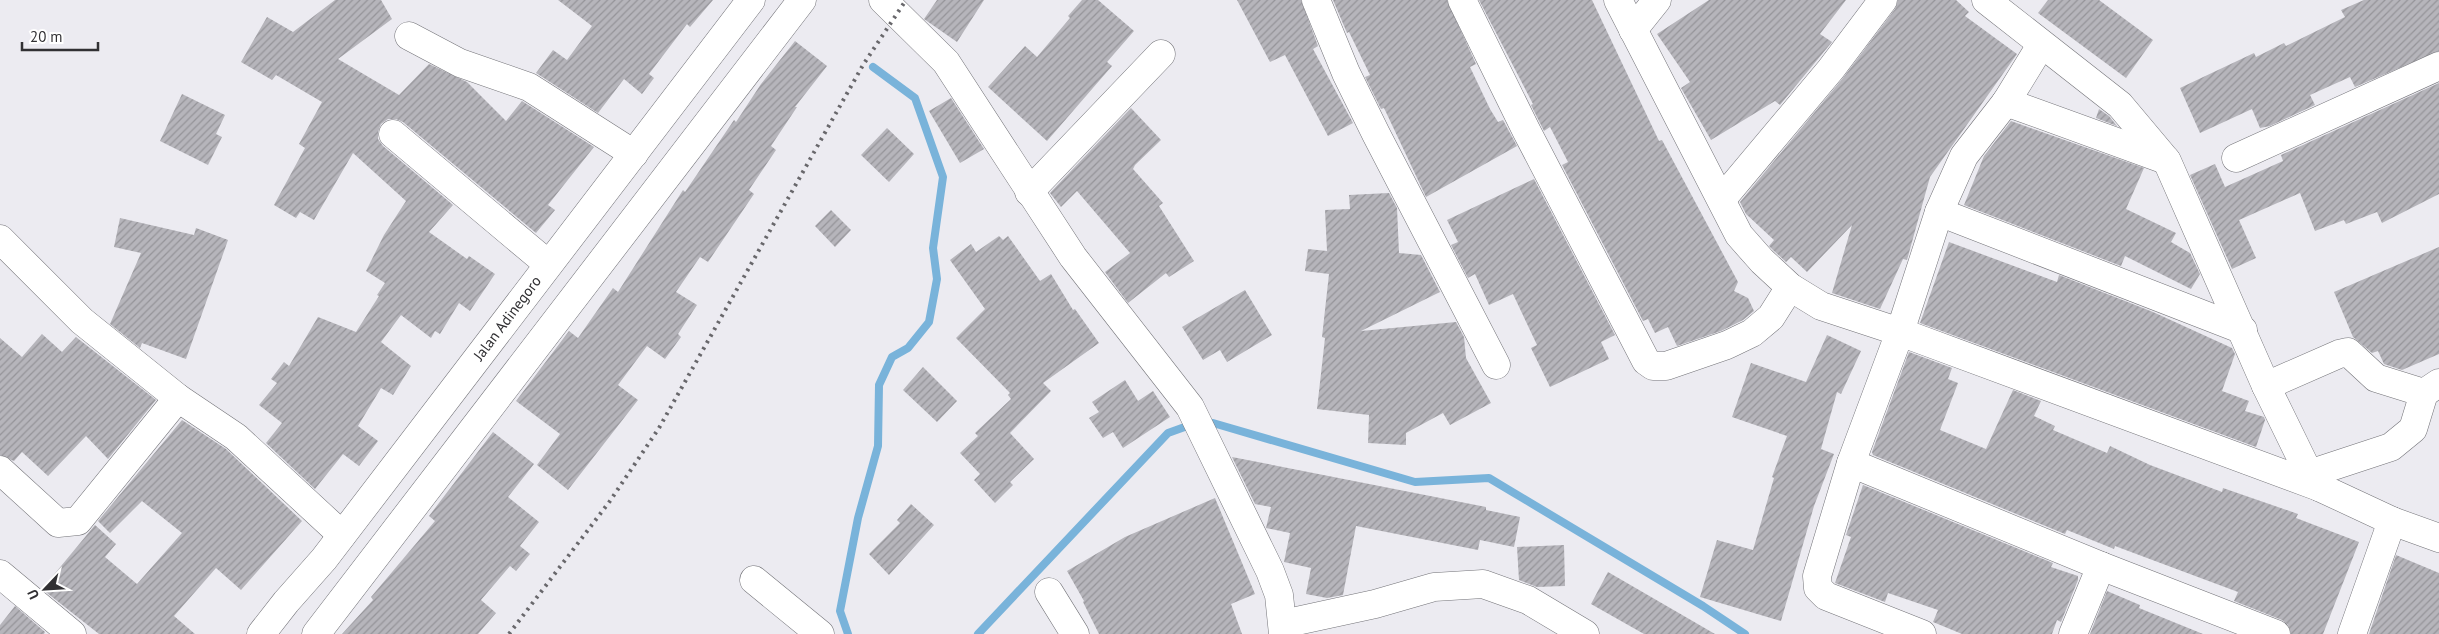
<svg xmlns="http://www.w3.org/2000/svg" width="2439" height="634" font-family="'PT Sans',sans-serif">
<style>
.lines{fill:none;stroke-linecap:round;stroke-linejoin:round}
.stream{stroke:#79b3da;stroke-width:8}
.building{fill:url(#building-hatch)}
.minor-casing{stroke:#737378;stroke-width:29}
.highway-casing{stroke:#737378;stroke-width:29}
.minor{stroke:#fff;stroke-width:28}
.highway{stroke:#fff;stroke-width:28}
.rail{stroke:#68676b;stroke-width:4;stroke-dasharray:2.5 5;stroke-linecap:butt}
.labels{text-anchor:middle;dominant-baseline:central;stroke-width:4;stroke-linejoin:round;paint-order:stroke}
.street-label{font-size:15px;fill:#313033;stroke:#fff}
</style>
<defs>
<pattern id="building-hatch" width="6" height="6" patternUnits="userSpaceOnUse" patternTransform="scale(1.25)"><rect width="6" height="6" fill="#b6b5bb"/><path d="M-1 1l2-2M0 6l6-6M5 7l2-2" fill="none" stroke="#959499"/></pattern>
</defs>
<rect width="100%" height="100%" fill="#ecebf1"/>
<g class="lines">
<g class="stream">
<path d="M1204,423h9l202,59 74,-4 214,128 42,28"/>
<path d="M848,634l-8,-23 18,-93 20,-72 1,-61 13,-28 16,-9 21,-26 8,-43 -4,-31 10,-71 -28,-79 -42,-31"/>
<path d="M978,634l190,-201 25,-9"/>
</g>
</g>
<g class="building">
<path d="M335,0h46l11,19 -54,40 61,36 30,-31 38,18 39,39 16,-20 72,46 -46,58 7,5 -19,23 -133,-111 -7,-3h-8l-7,5 -3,8v7l5,7 70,59 -24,27 38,27 2,-3 26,18 -25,37 -11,-8 -19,31 -5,-3 -4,7 -30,-23 -20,27 30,24 -18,29 -12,-7 -23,38 20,15 -19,25 -16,-12 -28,35 -49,-46 16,-20 -23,-18 18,-22 -6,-4 13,-17 5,4 29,-49 38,15 23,-36 -2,-1 8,-12 -19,-12 18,-36 22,-34 -53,-48 -39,67 -14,-8 -4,6 -22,-13 31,-57 -6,-4 23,-42 -46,-27 -4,5 -31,-18 26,-45 26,15z"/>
<path d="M558,0h155l-23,27 -3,-3 -38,50 5,4 -12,16 -18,-15 -26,34 -62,-40 17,-23 14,10 25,-34z"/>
<path d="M937,0h47l-27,42 -33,-23z"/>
<path d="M1082,0h16l36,31 -27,31 5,4 -65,75 -59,-54 37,-41 12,11 33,-39 -2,-2z"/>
<path d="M1237,0h64l17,46 -5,3 40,74 -25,13 -43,-81 -15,7z"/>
<path d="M1333,0h114l29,64 -6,3 20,42 8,13 5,-2 14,26 -91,51 -42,-89 -3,1 -16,-32 5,-2 -21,-43 -2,1z"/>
<path d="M1479,0h113l67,141 3,-1 76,142 -4,9 14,7 6,13 -11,9 -22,11 -44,15 -9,-19 -13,6 -7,-14 -5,2 -81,-156 6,-3 -18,-35 -6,4 -13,-26 2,-1z"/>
<path d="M1709,0h137l-26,34 12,8 -52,63 -5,-4 -64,39 -30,-52 9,-6 -33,-48z"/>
<path d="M1898,0h58l13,12 -4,4 52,38 -87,123 -23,83 -4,-1 -23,50 -48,-16 20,-68 -45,47 -16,-15 -5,5 -13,-12 -4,-4 5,-6 -28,-26 -6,-12 103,-124 52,-69z"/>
<path d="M2048,0h51l54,40 -27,38 -88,-65z"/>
<path d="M2364,0h75v51l-84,36 -5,-10 -40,18 5,10 -45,21 -10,2 -8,-19 -52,24 -20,-45 74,-35 2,4 28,-14 2,3 59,-29 -4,-7z"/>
<path d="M795,41l32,25 -32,41h2l-26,39 5,4 -27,40 5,4 -46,68 -8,-5 -24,35 21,13 -19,29 3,3 -16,22 -18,-13 -29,39 20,15 -70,90 -31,-25 23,-31 -44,-33 53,-70 9,7 35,-50 5,4 65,-102 2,2 49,-72 2,2 25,-38z"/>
<path d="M2439,83v111l-57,29 -5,-11 -31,12 -2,-4 -29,11 -15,-38 -61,27 17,38 -24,11 -42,-94 25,-11 10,23 58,-26 -2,-6z"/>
<path d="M182,94l43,21 -9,19 6,3 -14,28 -48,-24z"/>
<path d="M951,98l33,51 -24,14 -31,-52z"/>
<path d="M1131,108l30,32 -26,25 -2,4 30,34 -4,3 35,55 -25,16 -3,-4 -38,30 -23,-31 25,-19 -53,-62 -16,16 -11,-14z"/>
<path d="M2099,109l10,7 8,10 -21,-8z"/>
<path d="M2011,121l133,47 -18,41 50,24 -5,9 19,11 10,21 -9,15 -66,-33 -4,10 -157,-61 20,-49z"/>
<path d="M887,128l27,26 -25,28 -28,-27z"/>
<path d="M1534,179l81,156 -14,7 8,17 -59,28 -19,-39 6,-3 -24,-51 -24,11 -14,-31 -7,4 -17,-33 7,-3 -11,-22z"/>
<path d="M1389,193l8,15 2,45 22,2 19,37 -79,39 95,-9 8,15 2,21 25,45 -41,22 -7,-12 -37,20v12l-38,-2 1,-28 -52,-6 8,-71 -3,-1 7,-63 -24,-3 3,-22 19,2 -2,-41 25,-1 -1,-14z"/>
<path d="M831,210l20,20 -16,17 -20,-21z"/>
<path d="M120,218l74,17 2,-7 32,12 -42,119 -44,-16 -2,5 -30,-24 31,-71 -27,-6z"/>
<path d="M999,236l4,4 5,-4 32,45 11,-7 22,36 2,-1 24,34 -56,40 8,8 -41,42 24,26 -24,23 3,3 -18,18 -21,-23 6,-6 -20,-21 18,-17 -3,-3 36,-34 -3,-4 2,-2 -54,-55 29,-29 -35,-49 21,-16 5,8z"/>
<path d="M1949,242l108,40 2,-7 94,37 79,36 3,6 -13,37 27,10 -4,10 19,6 1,3 -9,27 -336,-124z"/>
<path d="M2439,247v107l-37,16 -18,-6 -6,-13 -6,2 -19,-16 -19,-45z"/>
<path d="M1245,290l27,45 -45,27 -7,-12 -17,10 -21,-33z"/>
<path d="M42,334l20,18 14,-15 80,63 -48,59 -22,-23 -38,40 -26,-24 -8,9 -14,-6v-117l22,19z"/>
<path d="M1827,335l34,16 -20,43 -4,-2 -16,57 13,5 -20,52 -33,115 -81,-24 17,-57 36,10 21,-72 -2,-1 15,-41 -55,-19 19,-54 55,19z"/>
<path d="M1909,352l43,16 -4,11 10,4 -18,47 46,19 27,-59 28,11 -7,15 21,10 -2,4 54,23 3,-7 40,19 72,27 1,-4 75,26 -2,4 63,24 -36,92h-32l-3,-9 -6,-5 -48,-19 4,-9 -123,-46 -1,3 -47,-19 -2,4 -192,-79 -1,-3z"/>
<path d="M923,367l34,34 -20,21 -34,-32z"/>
<path d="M1125,380l13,21 15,-10 17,26 -47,31 -10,-16 -10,6 -14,-20 10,-6 -7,-10z"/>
<path d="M182,420l44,29 76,72 -61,69 -25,-22 -42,48 21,18h-96l-57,-45 53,-64 21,19 -11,13 32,27 45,-51 -40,-32 -32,32 -12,-12z"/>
<path d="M493,432l41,32 -26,33 31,25 -19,24 10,8 -14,17 -6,-5 -29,34 15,13 -18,21h-136l31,-34 -2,-3 64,-76 -6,-5z"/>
<path d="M1232,457l254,50v3l34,7 -6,30 -34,-7 -2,10 -122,-24 -13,69 -16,3 -21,-4 5,-26 -27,-6 6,-29 -24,-5 5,-21 -16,-3z"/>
<path d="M1863,485l190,78 -2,4 27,9v4l-17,42 -4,-2 -5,14h-90l-29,-12 5,-12 -50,-17 -3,9 -50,-19 16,-46 -5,-2z"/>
<path d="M1215,498l40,96 -24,10 11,30h-143l-16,-32 1,-1 -17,-30 58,-34z"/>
<path d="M911,504l23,21 -45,50 -20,-21 31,-31 -3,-3z"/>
<path d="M1564,545l1,41 -28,1 -18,-7 -2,-33z"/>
<path d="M2396,555l43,18v61h-70z"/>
<path d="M1608,572l107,62h-71l-53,-30z"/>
<path d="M2107,591l33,14 -1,3 64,26h-113z"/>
<path d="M15,606l30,26 -1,2h-44v-9z"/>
</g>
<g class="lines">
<g class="minor-casing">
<g id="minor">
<path d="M883,0l63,62 127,195 117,150 80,164 9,24 4,39"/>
<path d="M1316,0l30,73 30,61 120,231"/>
<path d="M1462,0l64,130 120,231 7,5h13l61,-21 25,-12 19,-16 19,-30"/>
<path d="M1618,0l121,235 23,26 28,26 31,19 79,26 419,155"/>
<path d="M1986,0l134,105 47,56 99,225 43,88 10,13 73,34 47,17"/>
<path d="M1633,30l24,-30"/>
<path d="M409,36l51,27 69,24 105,67"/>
<path d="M2006,102l160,58"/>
<path d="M393,134l155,130"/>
<path d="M2236,158l203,-92"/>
<path d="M1029,192l132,-138"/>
<path d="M1722,199l109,-130 52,-69"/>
<path d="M1939,212l304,118"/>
<path d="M0,239l82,82 96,77 58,39 106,98"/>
<path d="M2266,386l73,-32 9,-2 28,26 48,15 15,-10"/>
<path d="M1851,463l250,103 175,68"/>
<path d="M0,470l58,53 20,-2 100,-123"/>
<path d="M2309,474l82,-27 22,-18 11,-36"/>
<path d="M0,574l72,60"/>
<path d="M754,580l66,54"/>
<path d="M1049,592l26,42"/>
<path d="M1283,624l92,-20 59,-17 49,-3 45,16 57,34"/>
<path d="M1922,634l-96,-38 -8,-8 -1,-12 34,-113 49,-131 39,-120 25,-56 42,-54 35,-57"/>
<path d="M2073,634l28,-68"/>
<path d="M2352,634l40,-113"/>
</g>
</g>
<g class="highway-casing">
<g id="highway">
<path d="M261,634l25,-32 38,-43 427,-559"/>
<path d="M316,634l486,-634"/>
</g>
</g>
<use href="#minor" class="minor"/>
<use href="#highway" class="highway"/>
<path class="rail" d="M509,634l101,-133 49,-73 204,-363 43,-65"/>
</g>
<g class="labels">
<g class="street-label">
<text transform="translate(507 318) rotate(-53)">Jalan Adinegoro</text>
</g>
</g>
<g transform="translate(45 589) rotate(245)" stroke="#ffffff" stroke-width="4" paint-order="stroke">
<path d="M0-4L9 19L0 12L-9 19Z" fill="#313033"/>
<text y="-8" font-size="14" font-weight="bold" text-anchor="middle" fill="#313033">U</text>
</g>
<path d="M22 42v8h76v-8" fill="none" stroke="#313033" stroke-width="2.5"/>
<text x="30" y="42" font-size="15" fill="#313033" stroke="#ffffff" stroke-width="4" paint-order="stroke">20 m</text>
</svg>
